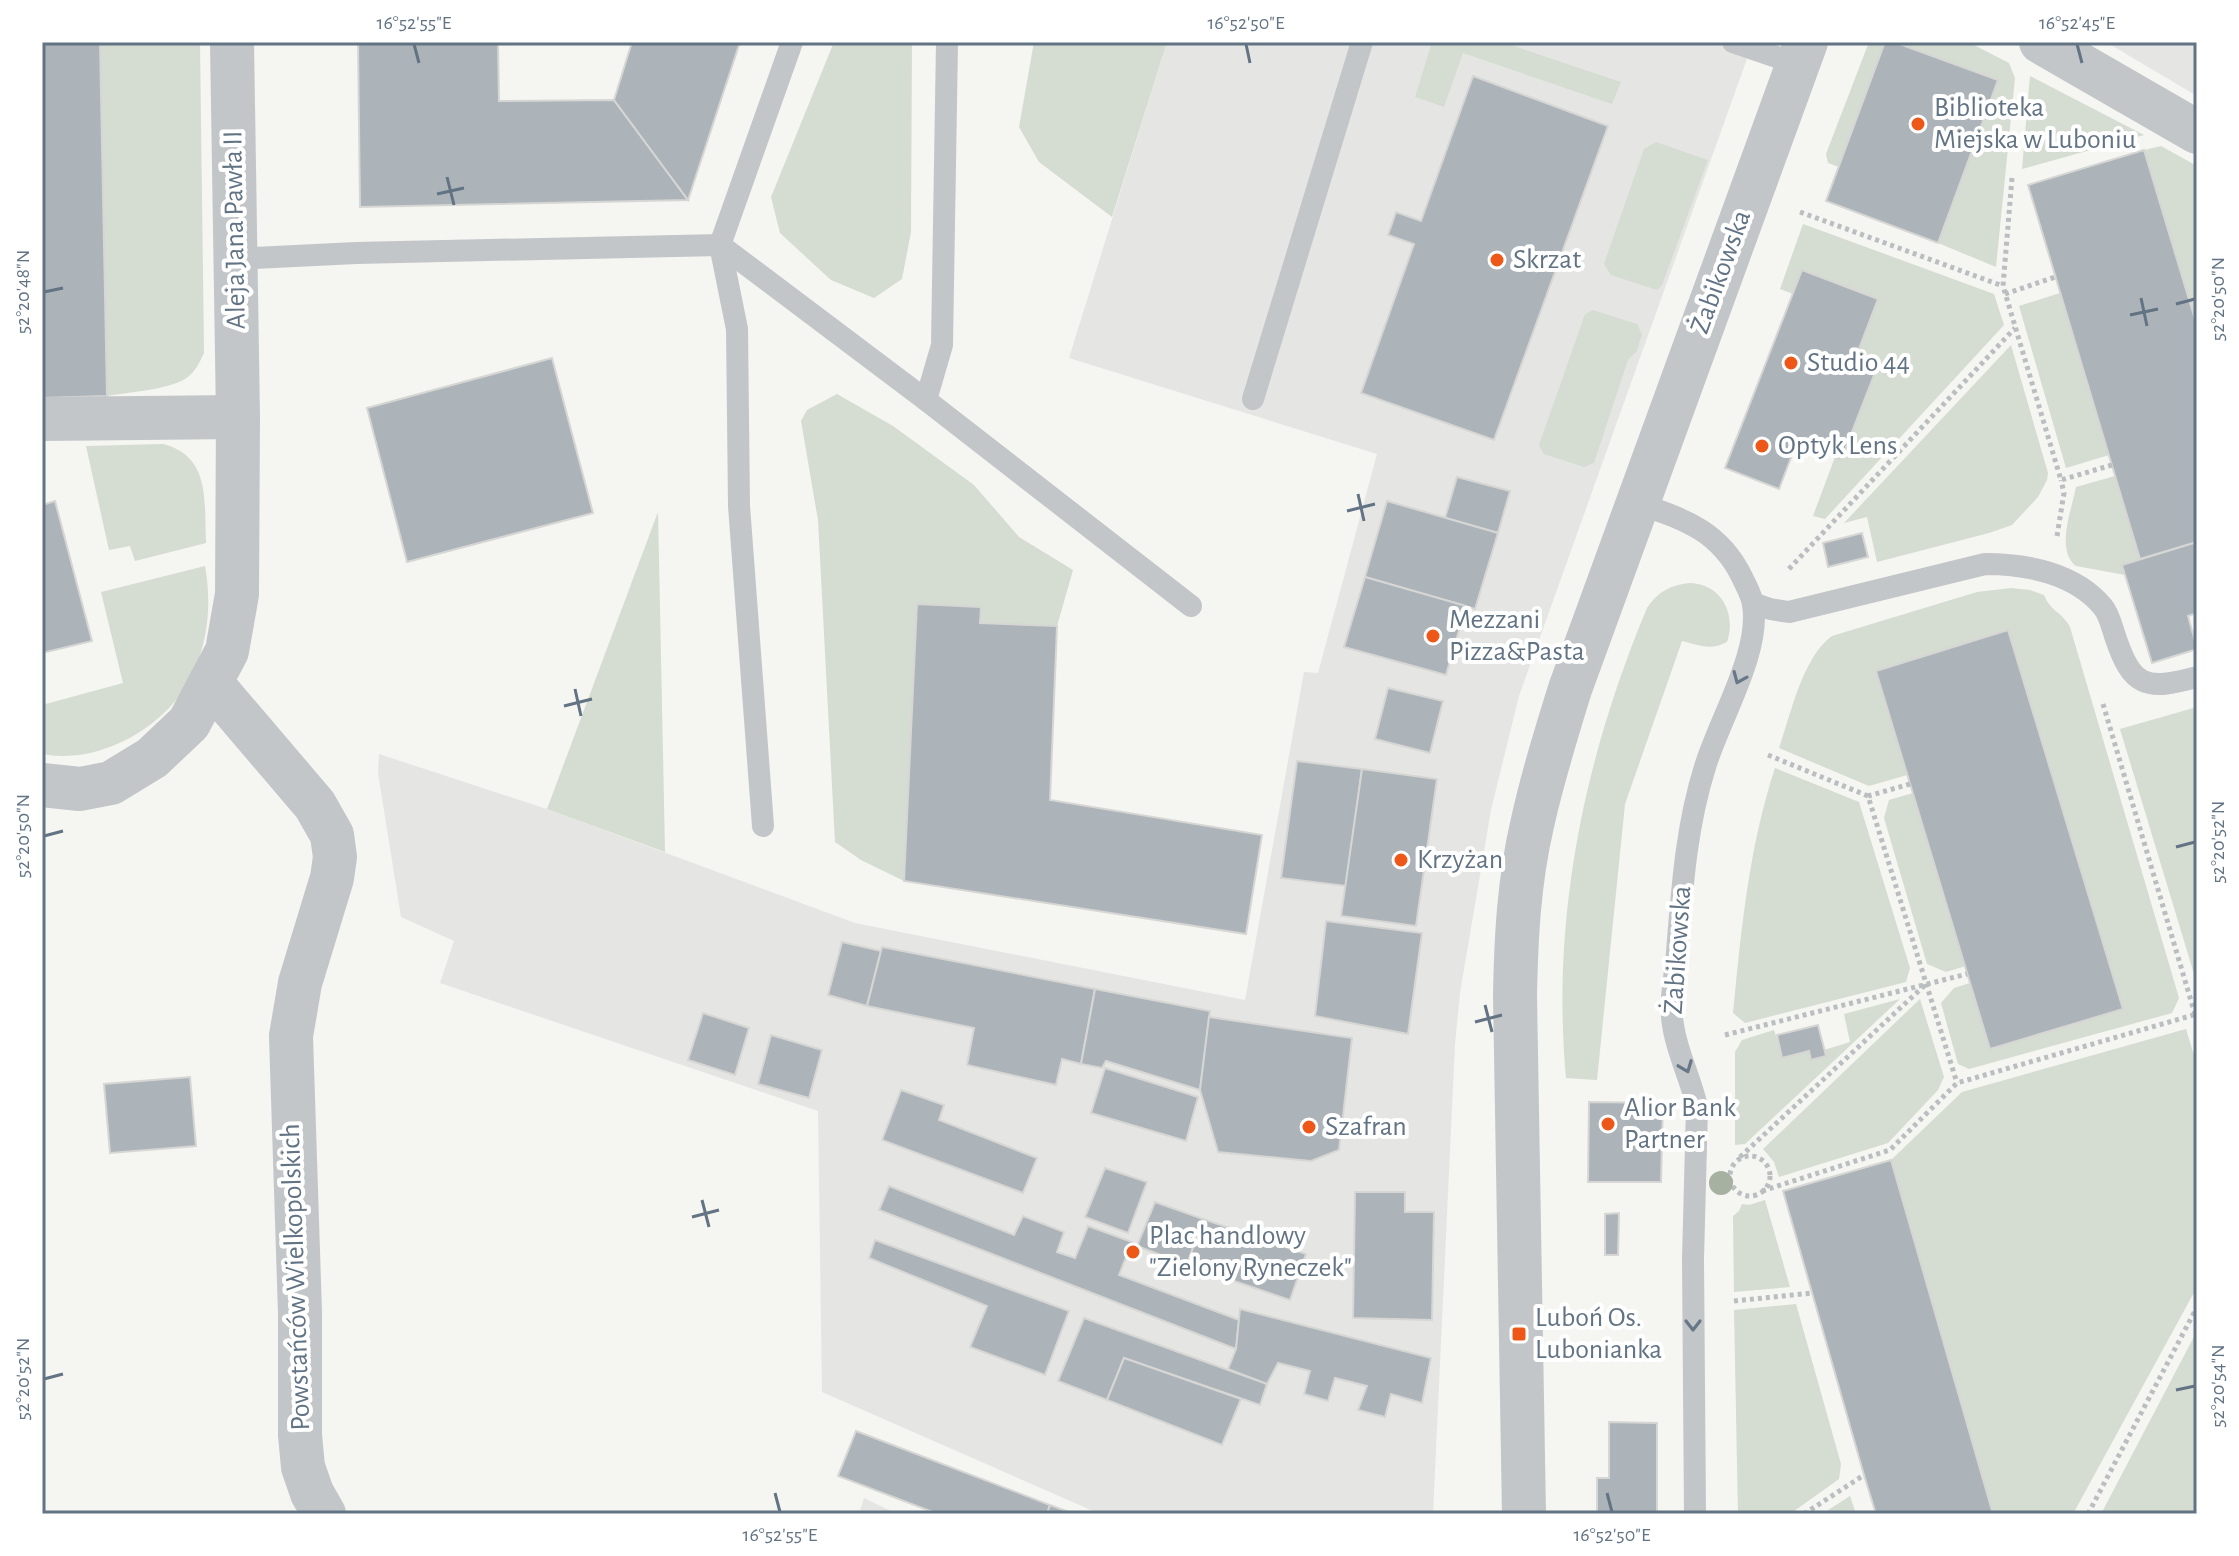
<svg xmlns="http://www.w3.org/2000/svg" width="2239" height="1556" font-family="'Alegreya Sans',sans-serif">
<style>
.built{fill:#e5e6e4}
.green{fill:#d5dcd1}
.building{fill:#acb3b9;stroke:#d6d6d4;stroke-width:2}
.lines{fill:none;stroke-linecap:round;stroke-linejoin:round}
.path{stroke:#bbbec0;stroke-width:5;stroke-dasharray:4 4;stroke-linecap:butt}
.service{stroke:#c2c6c9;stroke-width:22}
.minor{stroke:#c2c6c9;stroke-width:44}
.tertiary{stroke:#c2c6c9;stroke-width:44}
.tree{fill:#a6b1a2}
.oneway{stroke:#677787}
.ticks{fill:none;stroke:#627384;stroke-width:3}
.poi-dot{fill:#ed5718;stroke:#fff;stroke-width:3}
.labels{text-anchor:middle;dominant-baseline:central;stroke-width:8;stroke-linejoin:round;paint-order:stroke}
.poi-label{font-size:28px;fill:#627384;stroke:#fff;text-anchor:start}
.street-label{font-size:28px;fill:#627384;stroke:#fff}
.neatline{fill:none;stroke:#627384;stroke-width:3}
.ticks-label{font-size:20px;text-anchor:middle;fill:#627384}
</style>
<rect width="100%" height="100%" fill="#f5f5f1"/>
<g class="built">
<path d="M1167,42h586l-234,654 -28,114 -31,183 -5,51 -22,470h-333l-278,-122 -4,-281 -378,-128 14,-42 -53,-24 -23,-144 1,-19 168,55 308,114 390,77 59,-328 14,1 59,-219 -308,-96z"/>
<path d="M2106,42h91v54z"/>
<path d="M864,1498l33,16h-38z"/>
</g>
<g class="green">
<path d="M100,42h100l4,311c-5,10 -9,20 -19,26 -19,11 -56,13 -78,17z"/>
<path d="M834,42h78l-1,190 -9,47 -28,19 -43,-18 -51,-47 -9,-36z"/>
<path d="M1034,42h133l-55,175 -73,-55 -20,-35z"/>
<path d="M1432,42h70l119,40 -9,22 -149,-51 -19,54 -29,-10z"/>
<path d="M1869,42h16l-46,125 -11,-4 -2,-9z"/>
<path d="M1894,42h74l41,21 6,15 -19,189 -58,-24 60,-163z"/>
<path d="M2030,76l114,59 -122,34z"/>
<path d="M1656,142l52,18 -46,125 -5,5 -46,-15 -7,-11 40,-115z"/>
<path d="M2161,146l36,20v160l-53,-176z"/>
<path d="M1803,224l191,70 10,31 -179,194 -12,-3 22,-59 40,-87 -21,-8 23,-63 -74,-29 -10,24 -13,-5z"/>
<path d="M2060,293l49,162 -43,13 -47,-162z"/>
<path d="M1593,310l44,14 5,10 -5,17 -9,9 -34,103 -10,4 -40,-13 -5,-9 46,-131z"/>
<path d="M2011,345l37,128 -1,7 -9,17 -26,28 -23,8 -112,29 -10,-45 -23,6z"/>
<path d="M837,394l56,32 81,59 45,52 54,33 -16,56 -77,-3v-16l-63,-3 -13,277 -43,-21 -26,-18 -17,-322 -17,-99 6,-11z"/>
<path d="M163,444c48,12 41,58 43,99l-71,18 -5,-15 -21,4 -23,-104z"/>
<path d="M2115,476l25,83 -17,6 2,10 -49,-9c-21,-16 -4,-57 0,-79z"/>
<path d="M658,512l7,340 -118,-43z"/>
<path d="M205,566c6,33 4,66 -8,98 -21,58 -94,102 -155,90v-49l81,-22 -22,-91z"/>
<path d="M1689,583c31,0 48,30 38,59 -18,9 -27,3 -45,-1l-57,163 -28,276 -31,-2c-15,-162 19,-322 81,-470 10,-16 24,-23 42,-25z"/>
<path d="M2011,588l19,2 14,5c7,17 18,17 26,32l109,371 -7,15 -203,56 -11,-5 -17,-61 13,-15 16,-5 21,66 132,-40 -247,-338 31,104 -38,11 -90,-38c12,-34 23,-90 53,-112l145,-44z"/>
<path d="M2197,707v277l-77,-255z"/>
<path d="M1775,768l84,34 51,166 -4,14 -161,41 -12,-10c8,-83 16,-166 42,-245z"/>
<path d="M1913,793l53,173 -20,6 -19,-8 -43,-146 5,-18z"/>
<path d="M1900,999l-155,145 -10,1v-93l7,-12 32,-10 9,28 26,-7 2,8 13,-9 26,-8 -6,-28z"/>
<path d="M1920,999l24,78 -6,13 -50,53 -109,34 -5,-15 -11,-13z"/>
<path d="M2186,1029l11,36v222l-124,227h-80l-102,-354 71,-68z"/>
<path d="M1765,1200l25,87 -56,5 -1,-76 6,-5 3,-7 7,1z"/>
<path d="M1796,1304l45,160 -2,15 -49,35h-52l-4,-204z"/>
<path d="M2197,1331v183h-96z"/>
<path d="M1850,1496l6,18h-34z"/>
</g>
<g class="building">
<path d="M42,42h58l7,354 -65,2z"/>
<path d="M358,42h140l1,59 115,-1 74,100 -328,7z"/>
<path d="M632,42h108l-52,158 -74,-100z"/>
<path d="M1885,42h9l104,38 -60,163 -112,-42z"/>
<path d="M1473,76l135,50 -114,314 -133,-47 53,-149 -26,-9 8,-23 25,9z"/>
<path d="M2144,150l53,176v216l-57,17 -112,-374z"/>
<path d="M1802,270l76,29 -24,63 22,8 -35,90 -44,-18 -18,47 -54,-21z"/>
<path d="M552,358l41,155 -186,49 -40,-154z"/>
<path d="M1457,477l53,14 -12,42 -53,-15z"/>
<path d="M55,501l37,140 -50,12v-148z"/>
<path d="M1387,501l111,32 -23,76 -110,-32z"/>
<path d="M1862,533l6,24 -40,10 -5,-24z"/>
<path d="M2197,542v71l-9,3 9,33 -45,14 -30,-98z"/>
<path d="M1365,577l101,29 -20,69 -102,-28z"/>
<path d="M917,604l64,3 -1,16 77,3 -7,174 212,35 -16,99 -342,-53z"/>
<path d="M2008,630l115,379 -133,40 -114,-378z"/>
<path d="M1388,688l55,13 -13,52 -55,-14z"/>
<path d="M1297,761l65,8 -16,117 -65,-8z"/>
<path d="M1362,769l75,10 -21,147 -75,-10z"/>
<path d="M1326,921l96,12 -14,101 -93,-18z"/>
<path d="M842,942l39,9 -14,55 -39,-11z"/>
<path d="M882,947l213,42 -14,75 -19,-5 -6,26 -89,-20 7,-37 -107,-22z"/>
<path d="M1095,989l115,22 -10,79 -94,-29 -4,7 -21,-4z"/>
<path d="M703,1013l46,15 -14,47 -47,-15z"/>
<path d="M1209,1017l143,21 -13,112 -28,11 -93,-9 -18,-62z"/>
<path d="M1818,1025l8,31 -15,4 -2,-9 -27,7 -5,-23z"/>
<path d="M771,1035l51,15 -13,48 -51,-14z"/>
<path d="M1105,1068l93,29 -12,44 -95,-28z"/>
<path d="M190,1077l6,69 -86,7 -6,-69z"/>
<path d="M901,1090l43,15 -5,15 98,38 -14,35 -141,-53z"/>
<path d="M1589,1102l74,1 -2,79h-73z"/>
<path d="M1891,1160l102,354h-117l-12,-39 -81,-284z"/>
<path d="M1105,1168l42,14 -19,51 -43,-16z"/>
<path d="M889,1186l125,49 9,-19 41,16 -7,20 18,6 13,-32 44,16 -13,33 120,45 -3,29 -357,-139z"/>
<path d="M1355,1192h50v20h29l-2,108 -79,-2z"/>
<path d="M1155,1202l48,17 -16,46 -50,-19z"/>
<path d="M1619,1213l-1,42h-13v-41z"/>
<path d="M1203,1219l103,35 -16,46 -103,-35z"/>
<path d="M875,1240l194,71 -24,64 -75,-28 17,-41 -118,-48z"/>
<path d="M1240,1309l191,49 -9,45 -31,-9 -6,23 -27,-7 9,-24 -32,-8 -7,23 -24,-7 6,-23 -32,-8 -11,21 -39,-15 8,-20z"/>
<path d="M1084,1318l183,66 -7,21 -136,-47 -17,42 -49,-19z"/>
<path d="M1124,1358l117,41 -19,46 -115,-45z"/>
<path d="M1609,1422l48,1v91h-60v-36h12z"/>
<path d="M856,1431l194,74 -3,9h-109l-100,-38z"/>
<path d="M1050,1505l24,9h-27z"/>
</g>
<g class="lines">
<g class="path">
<path d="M2012,178l-9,108 58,194 51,-15"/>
<path d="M1800,212l203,74"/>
<path d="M2005,294l50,-17"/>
<path d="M2057,536l7,-43 -3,-13"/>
<path d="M1789,569l226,-241"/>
<path d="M2103,704l94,317"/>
<path d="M1768,755l100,41"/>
<path d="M1910,784l-42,12 89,287"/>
<path d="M1725,1035l242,-61"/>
<circle cx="1750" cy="1176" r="20"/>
<path d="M1740,1157l185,-172"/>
<path d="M1762,1191l128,-41 67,-67 240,-69"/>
<path d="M1734,1301l78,-8"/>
<path d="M1804,1514l60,-39"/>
<path d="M2088,1514l109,-207"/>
</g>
<g class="service">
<path d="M1733,42l64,22"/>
<path d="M236,259l120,-6 364,-8 206,155 265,206"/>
<path d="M1253,399l109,-357"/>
<path d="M926,400l16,-55 5,-303"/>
<path d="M1637,503c46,16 82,27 105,74 4,9 10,18 11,28 8,47 -34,115 -48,162 -19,60 -23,123 -28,185 -2,24 -8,50 -4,73 4,28 18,54 24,82l-4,152 2,255"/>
<path d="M1753,603l17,6 19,3 196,-48c41,0 90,9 118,43 6,7 9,20 12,29 17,51 30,55 82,41"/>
<path d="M763,826l-24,-320 -2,-177 -17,-84 72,-203"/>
</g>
<g class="minor">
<path d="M2041,42l156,90"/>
<path d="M42,419l196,-2"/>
<path d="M211,683l104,122 17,30 3,22 -3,21 -32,105 -9,53 9,277v122l3,32 9,26 12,21"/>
<path d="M42,785l38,4 31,-6 41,-25 37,-35 38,-72 10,-57 1,-177 -6,-375"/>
</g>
<path class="tertiary" d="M1524,1514l-9,-518c1,-58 4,-115 17,-171 10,-46 24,-91 38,-136l236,-647"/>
</g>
<circle class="tree" cx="1721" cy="1183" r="12"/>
<defs><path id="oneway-chevron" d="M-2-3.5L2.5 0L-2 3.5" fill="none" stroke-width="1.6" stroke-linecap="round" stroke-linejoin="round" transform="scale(2)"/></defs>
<g class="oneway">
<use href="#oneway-chevron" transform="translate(1739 678) rotate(113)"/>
<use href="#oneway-chevron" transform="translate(1686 1067) rotate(69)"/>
<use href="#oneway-chevron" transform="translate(1693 1325) rotate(90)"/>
</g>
<path class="ticks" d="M414,44l5,19M1246,44l4,19M2077,44l5,19M447,177l7,28M437,194l27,-6M44,292l19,-4M2141,298l6,28M2176,304l19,-5M2130,315l28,-6M1358,494l6,27M1347,511l28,-7M575,689l6,27M564,706l28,-7M44,836l19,-5M2176,847l19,-5M1485,1005l7,27M1475,1022l27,-7M702,1200l7,27M692,1217l27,-7M44,1379l19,-5M2176,1390l19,-4M775,1493l5,19M1607,1493l5,19"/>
<g class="poi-dot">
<circle cx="1918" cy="124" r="8"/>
<circle cx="1497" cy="260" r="8"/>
<circle cx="1791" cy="363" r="8"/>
<circle cx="1762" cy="446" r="8"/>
<circle cx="1433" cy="636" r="8"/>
<circle cx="1401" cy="860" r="8"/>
<circle cx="1608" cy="1124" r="8"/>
<circle cx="1309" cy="1127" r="8"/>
<circle cx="1133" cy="1252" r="8"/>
<rect x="1511" y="1326" width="16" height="16" rx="4"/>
</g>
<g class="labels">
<g class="poi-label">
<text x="1934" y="108">Biblioteka<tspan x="1934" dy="32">Miejska w Luboniu</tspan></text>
<text x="1513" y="260">Skrzat</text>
<text x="1807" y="363">Studio 44</text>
<text x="1778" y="446">Optyk Lens</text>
<text x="1449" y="620">Mezzani<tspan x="1449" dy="32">Pizza&amp;Pasta</tspan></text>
<text x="1417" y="860">Krzyżan</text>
<text x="1624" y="1108">Alior Bank<tspan x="1624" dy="32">Partner</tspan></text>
<text x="1325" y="1127">Szafran</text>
<text x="1149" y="1236">Plac handlowy<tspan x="1149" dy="32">"Zielony Ryneczek"</tspan></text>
<text x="1535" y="1318">Luboń Os.<tspan x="1535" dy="32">Lubonianka</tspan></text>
</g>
<g class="street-label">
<text transform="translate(235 230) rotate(-91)">Aleja Jana Pawła II</text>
<text transform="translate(1721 272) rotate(-70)">Żabikowska</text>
<text transform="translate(1678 950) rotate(-86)">Żabikowska</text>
<text transform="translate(296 1277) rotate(-92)">Powstańców Wielkopolskich</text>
</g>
</g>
<rect width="2239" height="1556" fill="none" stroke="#ffffff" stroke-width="88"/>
<rect x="44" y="44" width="2151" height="1468" class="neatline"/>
<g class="ticks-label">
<text x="414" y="29">16°52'55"E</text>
<text x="1246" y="29">16°52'50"E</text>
<text x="2077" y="29">16°52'45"E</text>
<text transform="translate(22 292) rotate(-90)" y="7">52°20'48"N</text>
<text transform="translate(2217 299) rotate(-90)" y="7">52°20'50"N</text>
<text transform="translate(22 836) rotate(-90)" y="7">52°20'50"N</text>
<text transform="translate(2217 842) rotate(-90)" y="7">52°20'52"N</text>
<text transform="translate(22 1379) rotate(-90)" y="7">52°20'52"N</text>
<text transform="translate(2217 1386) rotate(-90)" y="7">52°20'54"N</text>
<text x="780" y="1541">16°52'55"E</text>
<text x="1612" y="1541">16°52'50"E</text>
</g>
</svg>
